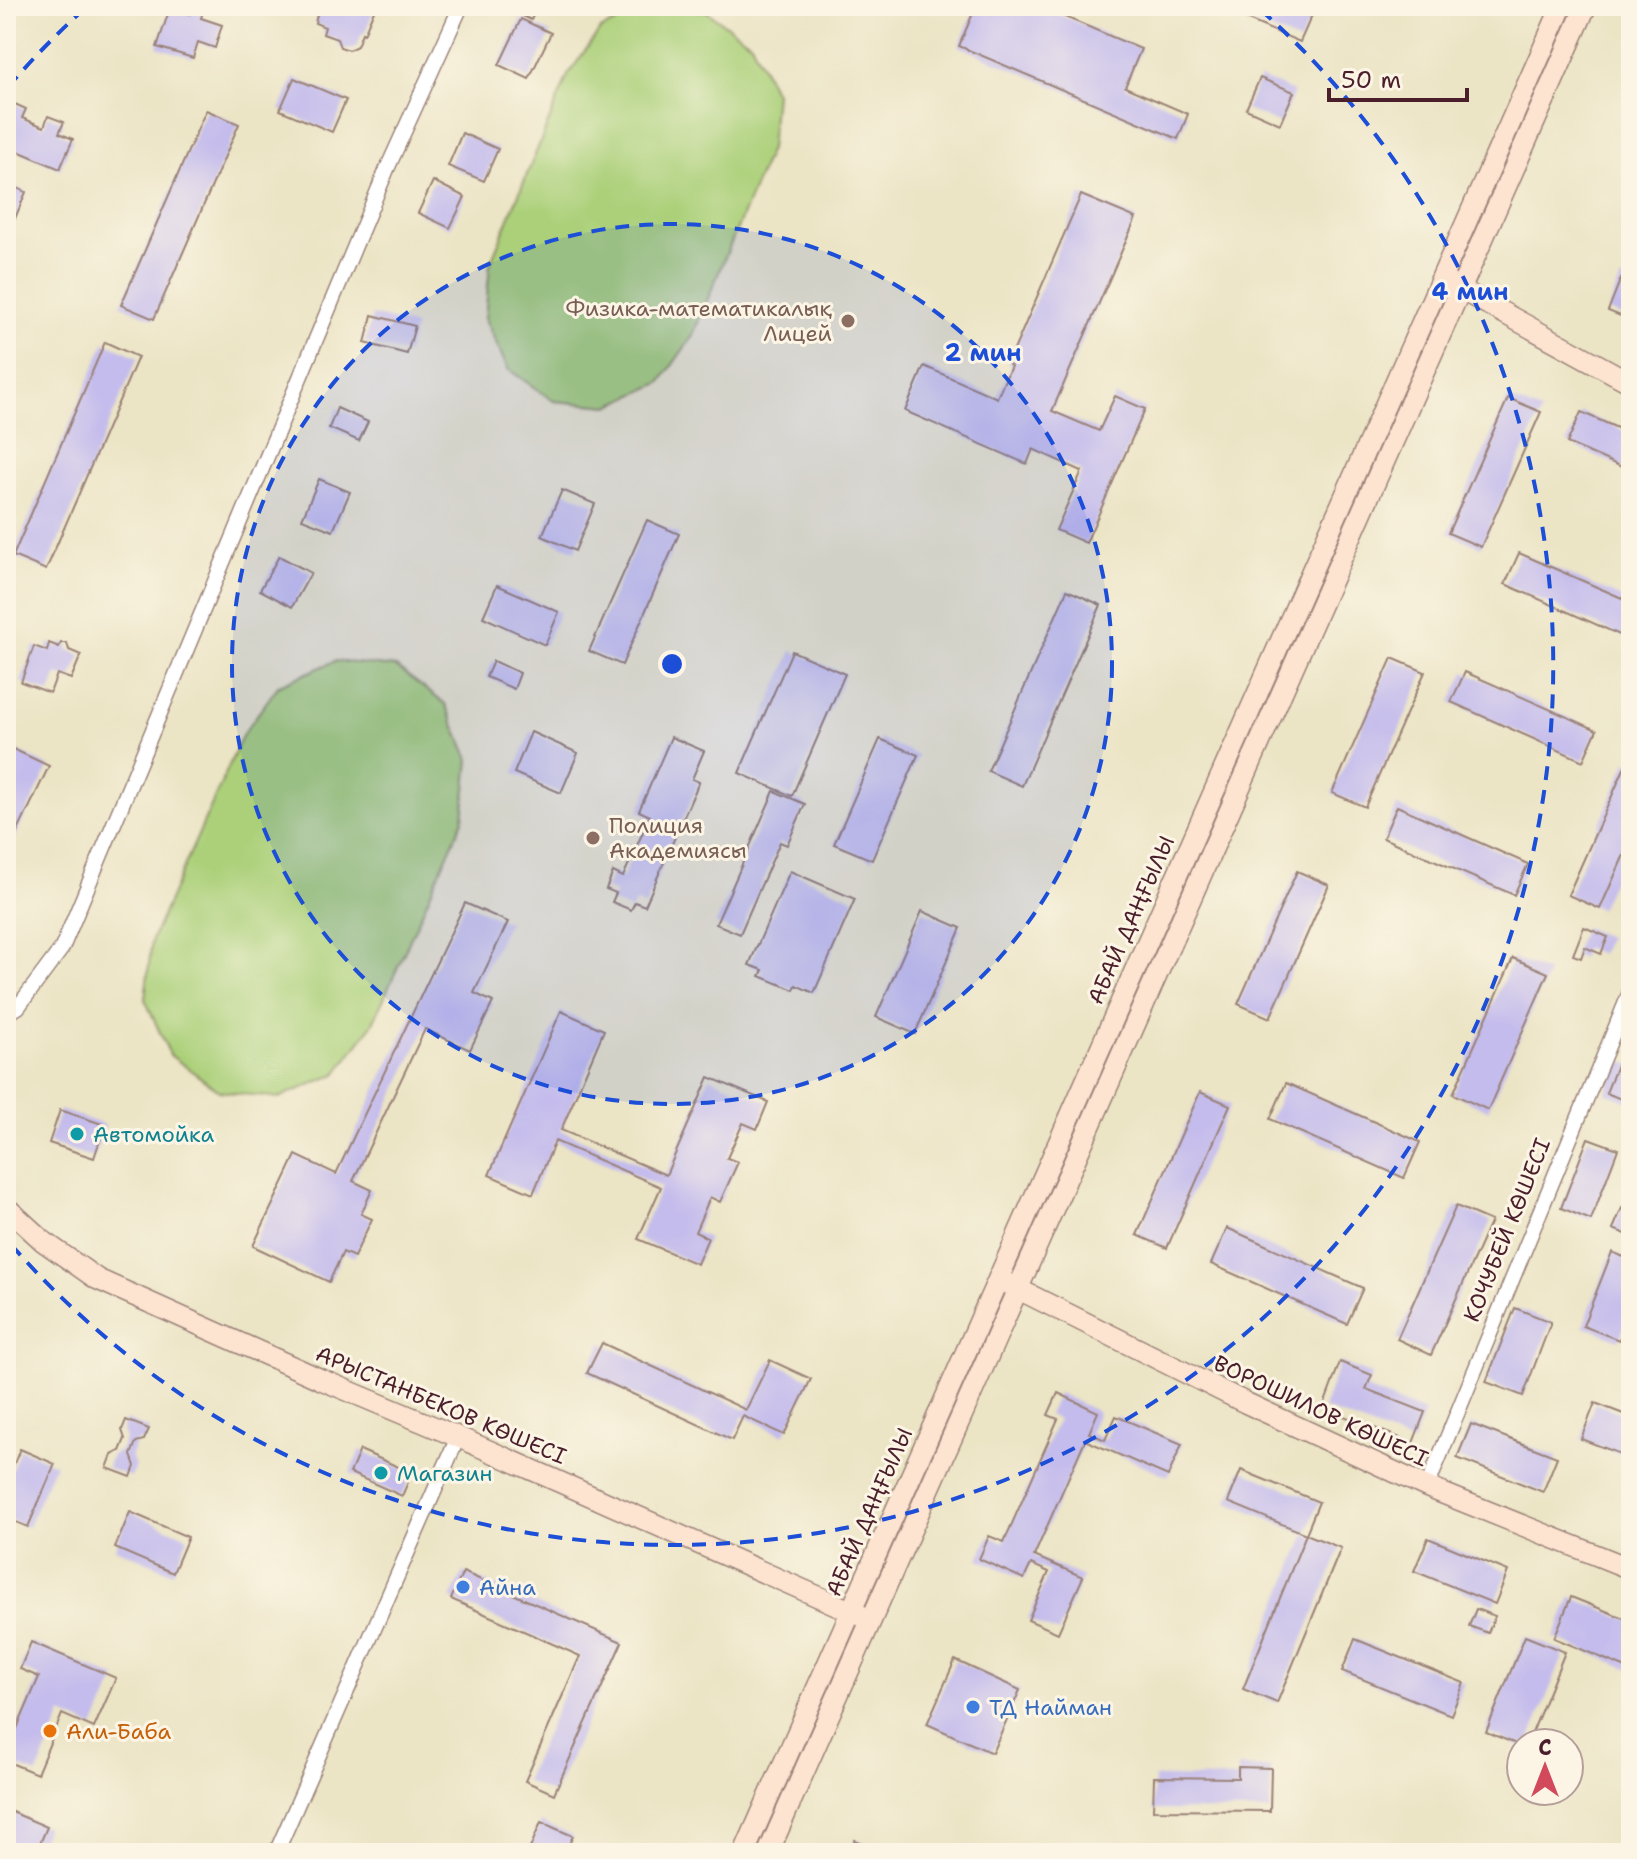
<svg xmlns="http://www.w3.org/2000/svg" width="1637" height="1859" font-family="'Shantell Sans',sans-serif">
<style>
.green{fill:#abd079;stroke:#7a7852;stroke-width:2}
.building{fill:#c4bcec}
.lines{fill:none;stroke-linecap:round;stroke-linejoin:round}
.street-casing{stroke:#9a8278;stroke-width:17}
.secondary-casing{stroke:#9a8278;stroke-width:23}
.street{stroke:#fff;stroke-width:14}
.secondary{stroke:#fde4d1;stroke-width:20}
.ring{fill:none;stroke:#1d4ed8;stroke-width:4;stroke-dasharray:14 10}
.education-dot{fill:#8d6e63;stroke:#fcf5e5;stroke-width:3}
.culture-dot{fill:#0f9aa8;stroke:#fcf5e5;stroke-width:3}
.shop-dot{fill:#3f7fe0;stroke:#fcf5e5;stroke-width:3}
.food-dot{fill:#e8710a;stroke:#fcf5e5;stroke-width:3}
.labels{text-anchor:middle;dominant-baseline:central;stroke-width:6;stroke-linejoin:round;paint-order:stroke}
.education-label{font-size:22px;fill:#785e54;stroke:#fcf5e5;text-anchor:end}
.street-label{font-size:22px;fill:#4a1f2b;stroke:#fcf5e5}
.culture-label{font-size:22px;fill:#0d838f;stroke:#fcf5e5;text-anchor:start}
.shop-label{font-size:22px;fill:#366cbe;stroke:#fcf5e5;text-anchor:start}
.food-label{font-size:22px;fill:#c56008;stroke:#fcf5e5;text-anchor:start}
.centre{fill:#1d4ed8;stroke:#fcf5e5;stroke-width:4}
.ring-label{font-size:24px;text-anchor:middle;font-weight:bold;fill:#1d4ed8;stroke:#fcf5e5;stroke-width:6;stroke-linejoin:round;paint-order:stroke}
</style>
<rect width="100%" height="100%" fill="#fcf5e5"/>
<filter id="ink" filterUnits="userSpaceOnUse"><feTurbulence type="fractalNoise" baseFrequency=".0125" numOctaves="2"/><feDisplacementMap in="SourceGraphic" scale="16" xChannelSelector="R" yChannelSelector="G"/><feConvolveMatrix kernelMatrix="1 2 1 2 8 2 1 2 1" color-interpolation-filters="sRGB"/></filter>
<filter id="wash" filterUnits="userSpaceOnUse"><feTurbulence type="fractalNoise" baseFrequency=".006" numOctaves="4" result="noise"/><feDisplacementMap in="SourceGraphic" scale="32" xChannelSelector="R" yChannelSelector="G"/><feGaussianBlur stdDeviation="1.8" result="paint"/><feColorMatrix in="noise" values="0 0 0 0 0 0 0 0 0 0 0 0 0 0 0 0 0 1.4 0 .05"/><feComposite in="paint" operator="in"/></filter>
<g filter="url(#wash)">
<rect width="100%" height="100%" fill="#ebe4c5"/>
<g class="green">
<path d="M650,6l56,5 45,32 24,50 -5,56 -78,188 -32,46 -51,23 -55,-5 -46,-32 -23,-50 5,-55 78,-189 32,-45z"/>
<path d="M335,661l61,6 49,37 24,55 -6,61 -91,205 -36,49 -57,24 -60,-7 -49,-36 -25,-56 7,-60 91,-205 36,-49z"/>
</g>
<g id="blocks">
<g class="building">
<path d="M319,6h51l5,2 -11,26 -2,-1 -5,13 -8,4 -9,-3 -3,-8 -14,-5 2,-7 -10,-4z"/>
<path d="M502,6h36l-7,14z"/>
<path d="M976,6h63l102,43 -16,38 63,27 -10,25 -219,-93z"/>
<path d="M1215,6h101l-16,36z"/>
<path d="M170,8l20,6 2,-6 11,3 -2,7 21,7 -7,23 -17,-6 -5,16 -36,-11z"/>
<path d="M521,19l30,14 -22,46 -30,-14z"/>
<path d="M294,78l52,22 -14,32 -52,-22z"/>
<path d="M1260,78l34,14 -14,32 -34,-15z"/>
<path d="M6,100l20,9 -4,9 22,9 4,-11 16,6 -5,11 14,6 -13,30 -54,-23z"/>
<path d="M206,110l33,14 -85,195 -33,-14z"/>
<path d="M462,133l36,16 -14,32 -36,-15z"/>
<path d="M433,181l32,16 -15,31 -32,-15z"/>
<path d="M6,183l20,9 -20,48z"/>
<path d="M1081,195l55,23 -84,193 47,20 16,-35 30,13 -59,134 -30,-13 26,-59 -49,-22 -6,15 -122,-53 19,-45 73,32 14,-32 -3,-2z"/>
<path d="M1621,278l10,4v38l-23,-9z"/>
<path d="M372,315l43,11 -8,28 -42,-11z"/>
<path d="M105,342l33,15 -92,213 -33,-14z"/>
<path d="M1508,398l33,14 -60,135 -33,-14z"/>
<path d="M337,408l31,14 -9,19 -30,-13z"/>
<path d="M1581,412l50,22v37l-64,-28z"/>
<path d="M319,479l31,13 -17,39 -31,-12z"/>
<path d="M562,490l33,14 -20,47 -33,-15z"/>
<path d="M647,520l32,14 -57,131 -33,-14z"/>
<path d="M1519,553l112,49v38l-126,-56z"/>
<path d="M279,556l32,17 -19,34 -32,-17z"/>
<path d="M497,585l62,27 -14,33 -62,-28z"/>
<path d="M1067,590l34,15 -79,181 -34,-15z"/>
<path d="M6,621l6,3 -4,11 4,6 -6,7z"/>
<path d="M49,643l10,4 2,-4h6l2,7 12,5 -10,24 -14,-5 -7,19 -29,-11 13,-36 13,5z"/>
<path d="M792,651l53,23 -53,122 -53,-23z"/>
<path d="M1392,658l33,14 -60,135 -33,-14z"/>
<path d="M493,661l27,12 -6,16 -28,-12z"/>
<path d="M1465,672l132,58 -14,31 -132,-59z"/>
<path d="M531,732l47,21 -17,40 -47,-20z"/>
<path d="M671,737l33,14 -12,28 7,3 -54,124 -10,-4 -4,8 -19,-8 4,-9 -10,-4 7,-17 10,5 27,-61 -11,-5z"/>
<path d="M880,739l38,16 -46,105 -38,-16z"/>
<path d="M9,747l40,19 -43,90v-101z"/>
<path d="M1627,762l4,1v76l-31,70 -32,-14z"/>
<path d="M774,791l31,13 -18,41 -7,-3 -40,92 -24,-10z"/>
<path d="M1397,806l131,58 -14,31 -131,-57z"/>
<path d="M790,871l65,28 -41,94 -18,-8 -2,5 -34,-14 3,-6 -14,-5z"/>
<path d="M1297,871l32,14 -59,133 -32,-14z"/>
<path d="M465,903l43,19 -34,71 19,9 -23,48 -45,-21 -72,152 19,9 -11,24 11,5 -18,38 -11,-5 -14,30 -76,-36 43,-91 40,19z"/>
<path d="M922,911l39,17 -46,106 -39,-17z"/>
<path d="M1584,927l24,10 -7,17 -16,-7 -4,11 -8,-3z"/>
<path d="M1513,958l35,15 -60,137 -35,-16z"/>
<path d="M561,1011l43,19 -43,100 105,45 43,-98 59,25 -11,27 -14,-6 -16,35 11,4 -18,40 -10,-5 -15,35 13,6 -11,26 -59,-25 23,-52 -106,-46 -22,53 -44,-19z"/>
<path d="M1619,1060l12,5v38l-25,-10z"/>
<path d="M1286,1083l134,59 -16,36 -134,-59z"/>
<path d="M1200,1092l30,13 -63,143 -30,-13z"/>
<path d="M60,1110l45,15 -11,33 -45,-15z"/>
<path d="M1588,1138l30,11 -27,71 -30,-12z"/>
<path d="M1456,1206l35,15 -60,134 -34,-16z"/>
<path d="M1622,1208l9,3v25l-18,-7z"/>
<path d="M1227,1228l136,60 -16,36 -136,-60z"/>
<path d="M1612,1252l19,8v50l-12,30 -36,-14z"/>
<path d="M1515,1308l36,14 -28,74 -37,-14z"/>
<path d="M602,1343l144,67 24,-50 41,19 -27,56 -41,-19 -11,24 -145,-67z"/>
<path d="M1340,1362l32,13 -6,14 59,23 -12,31 -90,-35z"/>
<path d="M1058,1393l40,19 -9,21 16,7 11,-24 66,28 -14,32 -83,-36 -51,116 49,21 -25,56 -30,-13 21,-48 -18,-8 -7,15 -45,-20 10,-23 15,6 54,-123 -10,-4z"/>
<path d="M1595,1403l36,14v41l-50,-19z"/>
<path d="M126,1420l23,9 -5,11 -8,2 -5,13 4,11 -4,11 -24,-9 5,-13 8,-4 5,-12 -3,-9z"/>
<path d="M1471,1424l86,33 -14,35 -86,-34z"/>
<path d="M20,1449l35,15 -27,63 -22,-9v-34z"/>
<path d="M360,1450l52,23 -10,23 -52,-23z"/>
<path d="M1241,1470l78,32 -13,32 -78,-32z"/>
<path d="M130,1512l58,25 -15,36 -58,-25z"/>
<path d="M1306,1534l35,14 -64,155 -34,-14z"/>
<path d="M1428,1538l80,33 -13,33 -81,-33z"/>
<path d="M463,1572l159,70 -68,152 -29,-13 55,-125 -129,-57z"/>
<path d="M1571,1597l60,24v49l-77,-32z"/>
<path d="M1476,1609l19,7 -7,17 -19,-7z"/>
<path d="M1525,1636l40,16 -37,91h-7v3l-35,-14z"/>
<path d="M1355,1639l109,44 -13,32 -109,-44z"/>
<path d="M31,1642l85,36 -22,50 -32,-14 -25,60 -31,-13v-7l33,-77 -19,-8z"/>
<path d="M955,1660l65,30 -28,63 -65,-29z"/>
<path d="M1238,1767l33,1 -1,43 -117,-1 1,-33 84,1z"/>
<path d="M12,1812l35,15 -11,26h-30v-26z"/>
<path d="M541,1822l32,14 -8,17h-37z"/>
<path d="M855,1840l31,13h-37z"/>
</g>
</g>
</g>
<g filter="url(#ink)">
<use href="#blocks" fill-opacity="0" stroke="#9a8278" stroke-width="2"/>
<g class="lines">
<g class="street-casing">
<g id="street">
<path d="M6,1014l12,-7 44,-59 325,-779 74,-163"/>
<path d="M1427,1487l204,-497"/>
<path d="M276,1853l182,-416"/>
</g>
</g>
<g class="secondary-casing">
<g id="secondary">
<path d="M1449,283l182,100"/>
<path d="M6,1207l37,34 54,38 223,100 138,58 404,179"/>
<path d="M1006,1283l240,120 181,84 204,82"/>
<path d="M744,1853l818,-1847"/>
<path d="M768,1853l818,-1847"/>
</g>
</g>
<use href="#street" class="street"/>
<use href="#secondary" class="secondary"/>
</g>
</g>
<circle cx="672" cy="664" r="440" fill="#1d4ed8" fill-opacity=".12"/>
<g class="ring">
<circle cx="672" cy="664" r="440"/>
<path d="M8 87A880 880 0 0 1 83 10M1261 10A880 880 0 1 1 8 1241"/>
</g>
<g class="education-dot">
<circle cx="848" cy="321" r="8"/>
<circle cx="593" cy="838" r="8"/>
</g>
<g class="culture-dot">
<circle cx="77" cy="1134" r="8"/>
<circle cx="381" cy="1473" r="8"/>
</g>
<g class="shop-dot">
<circle cx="463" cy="1587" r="8"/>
<circle cx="973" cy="1707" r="8"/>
</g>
<circle class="food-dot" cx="50" cy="1731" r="8"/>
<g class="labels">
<g class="education-label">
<text x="832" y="308">Физика-математикалық<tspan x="832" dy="25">Лицей</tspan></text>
<text x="609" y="825" text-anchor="start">Полиция<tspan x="609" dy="25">Академиясы</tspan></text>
</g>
<g class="street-label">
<text transform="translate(1131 920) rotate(-66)">АБАЙ ДАҢҒЫЛЫ</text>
<text transform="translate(1507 1230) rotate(-68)">КОЧУБЕЙ КӨШЕСІ</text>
<text transform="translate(441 1405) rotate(23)">АРЫСТАНБЕКОВ КӨШЕСІ</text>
<text transform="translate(1321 1411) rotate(25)">ВОРОШИЛОВ КӨШЕСІ</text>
<text transform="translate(869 1512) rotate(-66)">АБАЙ ДАҢҒЫЛЫ</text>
</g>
<g class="culture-label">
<text x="93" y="1134">Автомойка</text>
<text x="397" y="1473">Магазин</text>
</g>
<g class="shop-label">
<text x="479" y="1587">Айна</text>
<text x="989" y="1707">ТД Найман</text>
</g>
<g class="food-label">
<text x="66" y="1731">Али-Баба</text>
</g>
</g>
<circle cx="672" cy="664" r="12" class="centre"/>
<g class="ring-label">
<text x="1470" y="300">4 мин</text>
<text x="983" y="361">2 мин</text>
</g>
<rect width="1637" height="1859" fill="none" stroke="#fcf5e5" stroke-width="32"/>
<g transform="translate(1545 1767)"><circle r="38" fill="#fcf5e5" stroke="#b59f9b" stroke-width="2"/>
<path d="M0-6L14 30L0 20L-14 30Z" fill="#d1495b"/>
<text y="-12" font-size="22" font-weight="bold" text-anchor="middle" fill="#4a1f2b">С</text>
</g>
<path d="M1329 88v12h138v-12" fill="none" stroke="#4a1f2b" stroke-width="4"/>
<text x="1341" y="88" font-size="24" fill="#4a1f2b" stroke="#fcf5e5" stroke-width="6" paint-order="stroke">50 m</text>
</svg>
